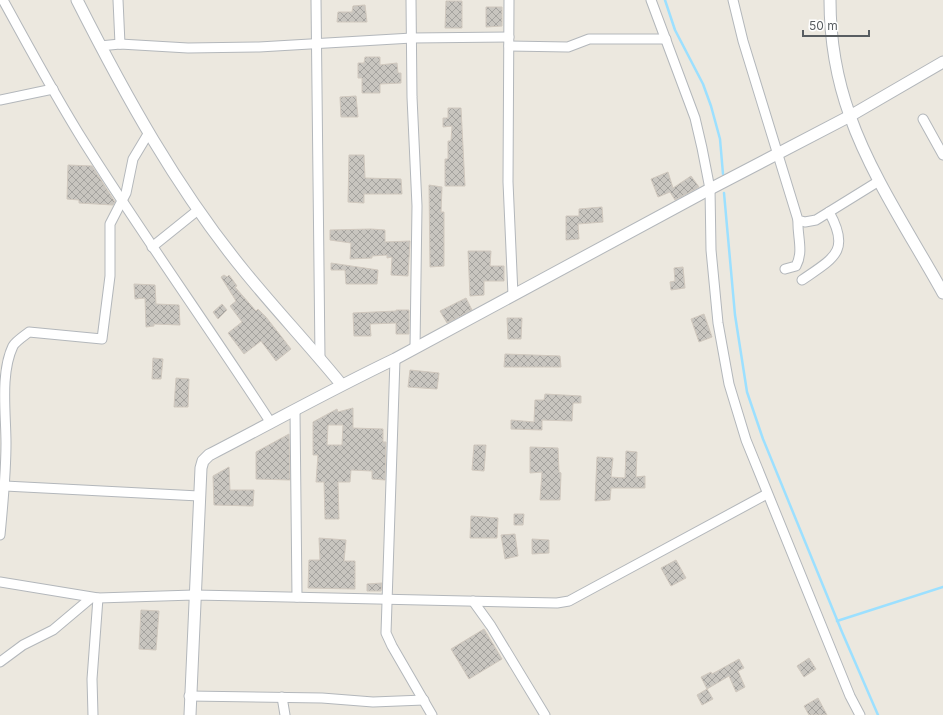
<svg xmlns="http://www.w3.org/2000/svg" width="943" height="715" font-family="Inter,sans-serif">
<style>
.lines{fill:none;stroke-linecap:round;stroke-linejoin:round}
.stream{stroke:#9ce0ff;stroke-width:2.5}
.building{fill:url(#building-cross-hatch);stroke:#d0c8be;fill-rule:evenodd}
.minor-casing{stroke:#b3b7bb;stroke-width:11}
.tertiary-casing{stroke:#b3b7bb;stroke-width:13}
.minor{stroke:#fff;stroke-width:9}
.tertiary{stroke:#fff;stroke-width:11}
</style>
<defs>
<pattern id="building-cross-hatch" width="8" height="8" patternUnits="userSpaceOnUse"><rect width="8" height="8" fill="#c8c5bf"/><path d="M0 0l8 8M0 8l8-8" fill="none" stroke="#a5a39f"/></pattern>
</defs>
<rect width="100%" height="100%" fill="#ece8df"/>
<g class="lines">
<g class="stream">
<path d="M665,0l10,30 28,54 8,22 9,33 3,35"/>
<path d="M724,193l11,122 12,77 16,47 79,193 36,83"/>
<path d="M837,621l106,-34"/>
</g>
</g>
<g class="building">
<path d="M446,1h16v27h-17z"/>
<path d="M365,5l2,17h-30l1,-10h14l1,-6z"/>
<path d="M486,7h16v19l-16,1z"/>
<path d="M365,57h15v8l17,-2 1,10h3v10l-21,1v9h-18v-15h-4v-15h6z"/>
<path d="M356,96l2,21h-17l-1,-20z"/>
<path d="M448,108h13l4,78h-20v-27h3v-18h3l1,-15 -9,1v-9h5z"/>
<path d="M349,155h15l1,23 36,1 1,15h-38v9l-16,-1z"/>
<path d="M68,165l24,1 23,36 -2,3 -34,-2v-3l-12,-1z"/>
<path d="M668,172l5,16 18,-12 8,11 -24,13 -5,-8 -12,5 -7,-18z"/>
<path d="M429,185l13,2 -1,25h3v54l-14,1z"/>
<path d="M602,207l1,15 -25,2 1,15 -13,1v-24h13v-7z"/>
<path d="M371,229l14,1v12l25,-1 -2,35 -17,-1 1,-18 -5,1v-3l-15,1v2l-22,1 1,-16 -21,-3v-10z"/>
<path d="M468,251h23l-1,15h14v15h-20v14l-14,1z"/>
<path d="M331,263l47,7 -1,14h-31l-1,-14h-14z"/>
<path d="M683,267l2,21 -14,2 -1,-8 5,-1 -1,-13z"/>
<path d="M224,275l3,2 2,-2 8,11 -2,1 21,24 2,-2 8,8 25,32 -15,12 -15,-20 -17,13 -16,-21 14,-11 -12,-16 6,-5 -15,-24z"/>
<path d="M134,284l21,1 1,19 23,1 1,20 -26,-1v2l-8,1 -1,-29 -10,1z"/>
<path d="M466,298l6,12 -25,13 -7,-12z"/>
<path d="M222,304l5,6 -9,9 -5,-7z"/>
<path d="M396,310h13v24h-13v-11l-26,1 1,12h-17l-1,-23 43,-2z"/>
<path d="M704,314l8,23 -13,5 -8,-23z"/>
<path d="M507,318h15l-1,21h-13z"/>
<path d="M505,354l55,2 1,11h-57z"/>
<path d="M153,358l10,1 -2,20h-9z"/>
<path d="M410,370l29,3 -2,16 -29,-2z"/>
<path d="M176,378l13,1 -1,28h-14z"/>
<path d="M545,394l36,2v7h-8l-1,18 -30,-1v10l-31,-1v-9l23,2 1,-22h9z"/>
<path d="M353,408v20l30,1v13h3l-1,38 -13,-1v-8l-21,-1 -1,12h-12l1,37h-14l-1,-37h-8l2,-27h-5v-33l24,-13 1,3zM328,425h15l-1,20h-15z"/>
<path d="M289,434l1,46 -34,-1v-27z"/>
<path d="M474,445h12l-2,26 -12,-1z"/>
<path d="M530,447l28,1 1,24 2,1 -1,27h-20l2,-28 -12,1z"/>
<path d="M626,451l11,1 -1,25 9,-1v12h-34l-1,12 -15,1 2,-44 16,1 -2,19 14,1z"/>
<path d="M229,467l1,23h24l-1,16 -39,-1 -1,-29z"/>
<path d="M514,514h10l-1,11h-9z"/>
<path d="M471,516l27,2 -1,20h-27z"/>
<path d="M515,534l3,22 -13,3 -4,-24z"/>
<path d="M319,538l27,2 -2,21h11v28l-47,-1 1,-28h11z"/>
<path d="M532,539l17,1v13l-17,1z"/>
<path d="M676,560l10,18 -15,8 -10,-18z"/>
<path d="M382,583l-1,8h-14v-7z"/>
<path d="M141,610l18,1 -3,39 -17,-1z"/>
<path d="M484,629l18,30 -33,20 -18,-30z"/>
<path d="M809,658l7,11 -12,8 -7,-11z"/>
<path d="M739,659l5,9 -6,3 7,16 -9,5 -7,-16 -22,13 -6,-12 10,-5 1,2z"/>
<path d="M707,689l6,10 -11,6 -5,-10z"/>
<path d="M818,698l9,17h-18l-5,-9z"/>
</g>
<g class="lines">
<g class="minor-casing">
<g id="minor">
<path d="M3,0c26,47 52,96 81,142 60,95 126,187 187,281"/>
<path d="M118,0l2,44"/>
<path d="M316,0l4,358"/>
<path d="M411,0l1,97 5,109 -2,142"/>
<path d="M509,0l-1,182 5,113"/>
<path d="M651,0l44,118 7,30 8,41 1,61 7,73 11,61 17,56 104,256 10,19"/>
<path d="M733,0l10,41 55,179 7,2 11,-2 63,-39"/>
<path d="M100,46l20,-2 68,4 71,-1 153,-9 97,-1"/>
<path d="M509,46l59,1 21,-8h77"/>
<path d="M0,100l53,-11"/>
<path d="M923,119l20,36"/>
<path d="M152,247l46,-37"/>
<path d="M785,269l11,-3c8,-15 1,-30 2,-46"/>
<path d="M802,280c32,-22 49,-29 27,-68"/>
<path d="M395,359l-9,274 6,13 40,69"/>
<path d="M295,411l2,186"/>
<path d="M5,486l194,10"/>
<path d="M0,535c3,-31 6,-61 6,-92 0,-29 -6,-70 7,-97 3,-5 11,-10 16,-14l73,7 8,-63v-52l16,-31 7,-34 15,-25"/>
<path d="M0,582l98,16 96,-3 363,8 12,-2 11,-6 187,-101"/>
<path d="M473,601l18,25 54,89"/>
<path d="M0,662l23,-17 30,-15 38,-32"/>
<path d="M189,696l133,2 51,4 51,-2"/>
<path d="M282,697l3,18"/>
<path d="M93,715l-1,-36 6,-81"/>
</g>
</g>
<g class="tertiary-casing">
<g id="tertiary">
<path d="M77,0c48,95 100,189 168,272 31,38 65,74 96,112"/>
<path d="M830,0c0,38 7,80 20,116 21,60 62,121 93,177"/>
<path d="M190,715l11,-247 2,-7 6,-6c62,-32 123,-66 186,-96l315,-170 140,-73 93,-54"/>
</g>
</g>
<use href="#minor" class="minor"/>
<use href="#tertiary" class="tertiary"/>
</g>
<path d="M803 30v6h66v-6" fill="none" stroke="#585d61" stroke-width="2"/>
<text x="809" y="30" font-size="12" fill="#585d61" stroke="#ffffff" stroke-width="3" paint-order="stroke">50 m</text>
</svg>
